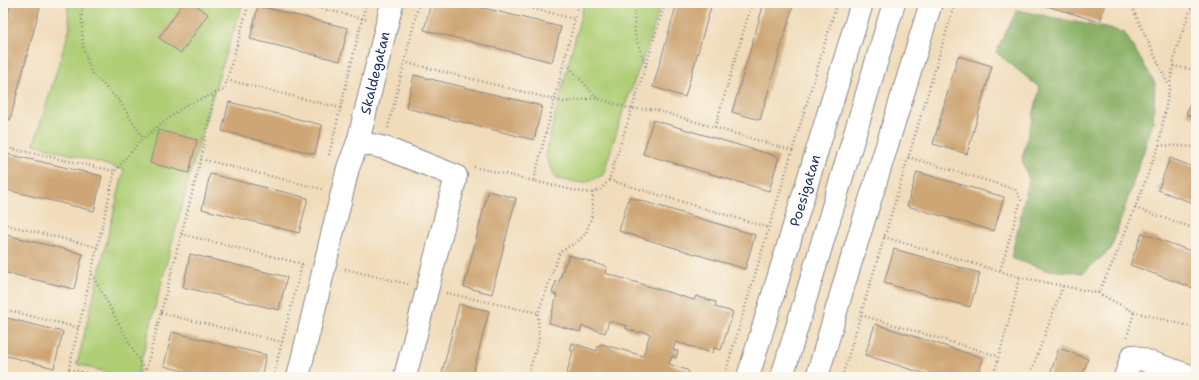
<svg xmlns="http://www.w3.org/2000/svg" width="1199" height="380" font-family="'Shantell Sans',sans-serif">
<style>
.green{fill:#aecd75;stroke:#647e6a}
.forest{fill:#8ab066;stroke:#527062}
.building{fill:#cea674}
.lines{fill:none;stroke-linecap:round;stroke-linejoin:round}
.minor-casing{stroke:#86868c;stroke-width:24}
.path{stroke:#86868c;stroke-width:2.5;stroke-dasharray:1 3;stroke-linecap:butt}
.minor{stroke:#fff;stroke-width:22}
.labels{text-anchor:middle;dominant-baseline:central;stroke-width:3.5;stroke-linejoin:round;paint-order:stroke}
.street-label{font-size:14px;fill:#1b2f5e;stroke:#fbf7ec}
</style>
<rect width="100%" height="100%" fill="#fbf7ec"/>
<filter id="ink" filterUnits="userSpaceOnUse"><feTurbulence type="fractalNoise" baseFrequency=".025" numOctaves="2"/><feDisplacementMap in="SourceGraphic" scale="8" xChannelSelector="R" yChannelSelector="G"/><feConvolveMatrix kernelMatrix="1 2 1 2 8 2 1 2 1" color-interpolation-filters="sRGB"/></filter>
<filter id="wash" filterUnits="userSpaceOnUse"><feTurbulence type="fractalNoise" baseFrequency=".012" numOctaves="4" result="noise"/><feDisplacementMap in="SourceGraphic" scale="16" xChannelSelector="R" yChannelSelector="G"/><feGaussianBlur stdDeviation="0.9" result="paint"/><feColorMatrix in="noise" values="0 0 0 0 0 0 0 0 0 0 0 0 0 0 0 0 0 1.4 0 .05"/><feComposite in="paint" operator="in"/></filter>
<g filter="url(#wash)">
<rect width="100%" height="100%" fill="#f0dcba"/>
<g class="green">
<path d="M67,3h176c-43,122 -73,249 -106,374h-14l-46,-13 47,-194 -90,-26 36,-116z"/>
<path d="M584,3h77l-14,45 -23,60 -21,67 -20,8 -27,-4 -11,-24z"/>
</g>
<path class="forest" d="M1017,10l107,22 31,51 -2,40 -42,126 -28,24 -37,-3 -35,-12 18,-78 -7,-21 18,-71 -44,-36z"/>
<g id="blocks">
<g class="building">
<path d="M11,3h30l-31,117 -7,-2v-86z"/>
<path d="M183,3h10l15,11 -27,39 -22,-15z"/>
<path d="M431,3h32l98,24 -9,35 -128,-32z"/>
<path d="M677,3h35l-27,94 -32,-10z"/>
<path d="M764,3h30l-34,117 -28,-8z"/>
<path d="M1037,3h68l-5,19z"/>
<path d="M258,6l90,22 -8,33 -90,-22z"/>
<path d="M958,56l34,10 -25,88 -34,-10z"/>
<path d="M414,75l128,31 -8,34 -128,-32z"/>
<path d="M1196,88v30l-10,-4z"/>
<path d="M229,102l93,23 -7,29 -93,-23z"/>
<path d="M653,120l126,37 -10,34 -126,-37z"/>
<path d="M158,130l39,10 -8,33 -39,-10z"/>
<path d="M3,153l99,23 -8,35 -91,-22z"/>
<path d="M1170,158l26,10v36l-38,-14z"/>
<path d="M917,172l87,25 -10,34 -87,-25z"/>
<path d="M210,174l98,24 -9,35 -97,-24z"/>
<path d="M488,191l28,7 -24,96 -28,-7z"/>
<path d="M629,197l126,38 -10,34 -126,-38z"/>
<path d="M1142,233l54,20v36l-66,-24z"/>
<path d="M3,234l80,20 -9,35 -71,-17z"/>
<path d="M894,249l86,24 -10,34 -86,-24z"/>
<path d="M190,254l97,23 -8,33 -96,-23z"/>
<path d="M569,255l38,12 -2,6 89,27 2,-4 20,6 -1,5 18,5 -12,38 -7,-2 -2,5 -36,-11 -3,8 5,1 -2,7 -4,-2 -3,8 18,6 3,4 -1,3h-119l-4,-1 7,-25 -3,-1 2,-7 25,8 1,-5 4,-2 41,12 7,-22 -10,-3v2l-14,-4 1,-3 -18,-5 -4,12 -23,-7 -2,6 -31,-9 8,-28 -5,-2 4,-12 3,1 6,-19h1z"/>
<path d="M459,304l30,7 -17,66h-31z"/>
<path d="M3,317l60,15 -9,36 -51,-13z"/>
<path d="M875,324l108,34 -6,19h-42l-70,-22z"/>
<path d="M172,332l94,23 -5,22h-53l-44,-11z"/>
<path d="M1059,348l29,11 -6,18h-33z"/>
</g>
</g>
</g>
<g filter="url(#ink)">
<use href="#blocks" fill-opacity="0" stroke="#86868c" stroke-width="1"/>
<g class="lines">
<g class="minor-casing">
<g id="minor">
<path d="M358,142l27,6 71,28 -51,201"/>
<path id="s1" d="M298,377l50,-209 10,-26 34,-139"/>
<path id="s2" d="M748,377l114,-374"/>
<path d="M782,377l112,-374"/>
<path d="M817,377l27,-93 87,-281"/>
<path d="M1125,377l7,-21 61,21"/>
</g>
</g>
<g class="path">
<path d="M81,3l2,43 8,26 29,30 23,36"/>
<path d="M299,3l69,17"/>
<path d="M510,3l65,16"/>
<path d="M634,3l1,33 11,30"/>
<path d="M1130,3l38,81"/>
<path d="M564,61l33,37 34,11h22l140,42"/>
<path d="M404,62l160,40 32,-4"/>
<path d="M1173,66l17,3h6"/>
<path d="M227,80l114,28"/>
<path d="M715,127l37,-124"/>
<path d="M388,128l31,-125"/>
<path d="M1159,145l37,2"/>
<path d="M3,147l112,24"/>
<path d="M329,155l37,-152"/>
<path d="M908,157l107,32 6,11 -21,71"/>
<path d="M201,159l121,30"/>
<path d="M474,167l103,24 16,2"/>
<path d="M534,180l45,-177"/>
<path d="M609,180l161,48"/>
<path d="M1135,208l61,21"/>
<path d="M3,224l94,23"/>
<path d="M181,234l122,30"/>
<path d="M884,237l135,40"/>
<path d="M345,269l63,15"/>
<path d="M92,274l53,98"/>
<path d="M446,293l92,20"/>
<path d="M1098,293l16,-33 21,-52 24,-63 17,-95 17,-47"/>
<path d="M3,309l76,19"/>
<path d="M161,313l121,29"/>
<path d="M861,315l137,41"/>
<path d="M1127,337l7,-25"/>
<path d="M69,369l34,8"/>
<path d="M67,377l48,-206 26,-31 45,-35 38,-15 25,-87"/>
<path d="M144,377l57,-218 13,-64"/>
<path d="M273,377l30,-116"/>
<path d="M527,377l12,-37 -1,-27 22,-61 18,-11 8,-8 6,-18 1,-22 8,-4 8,-9 40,-124 16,-53"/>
<path d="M724,377l113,-374"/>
<path d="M842,377l113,-374"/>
<path d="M993,377l20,-71 6,-29 79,16 36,19 62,16"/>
<path d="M1029,377l34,-91"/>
</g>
<use href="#minor" class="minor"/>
</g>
</g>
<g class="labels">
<g class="street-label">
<text stroke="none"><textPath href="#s1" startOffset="314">Skaldegatan</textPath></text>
<text stroke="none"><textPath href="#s2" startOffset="195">Poesigatan</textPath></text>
</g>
</g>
<rect width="1199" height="380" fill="none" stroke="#fbf7ec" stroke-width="16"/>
</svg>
